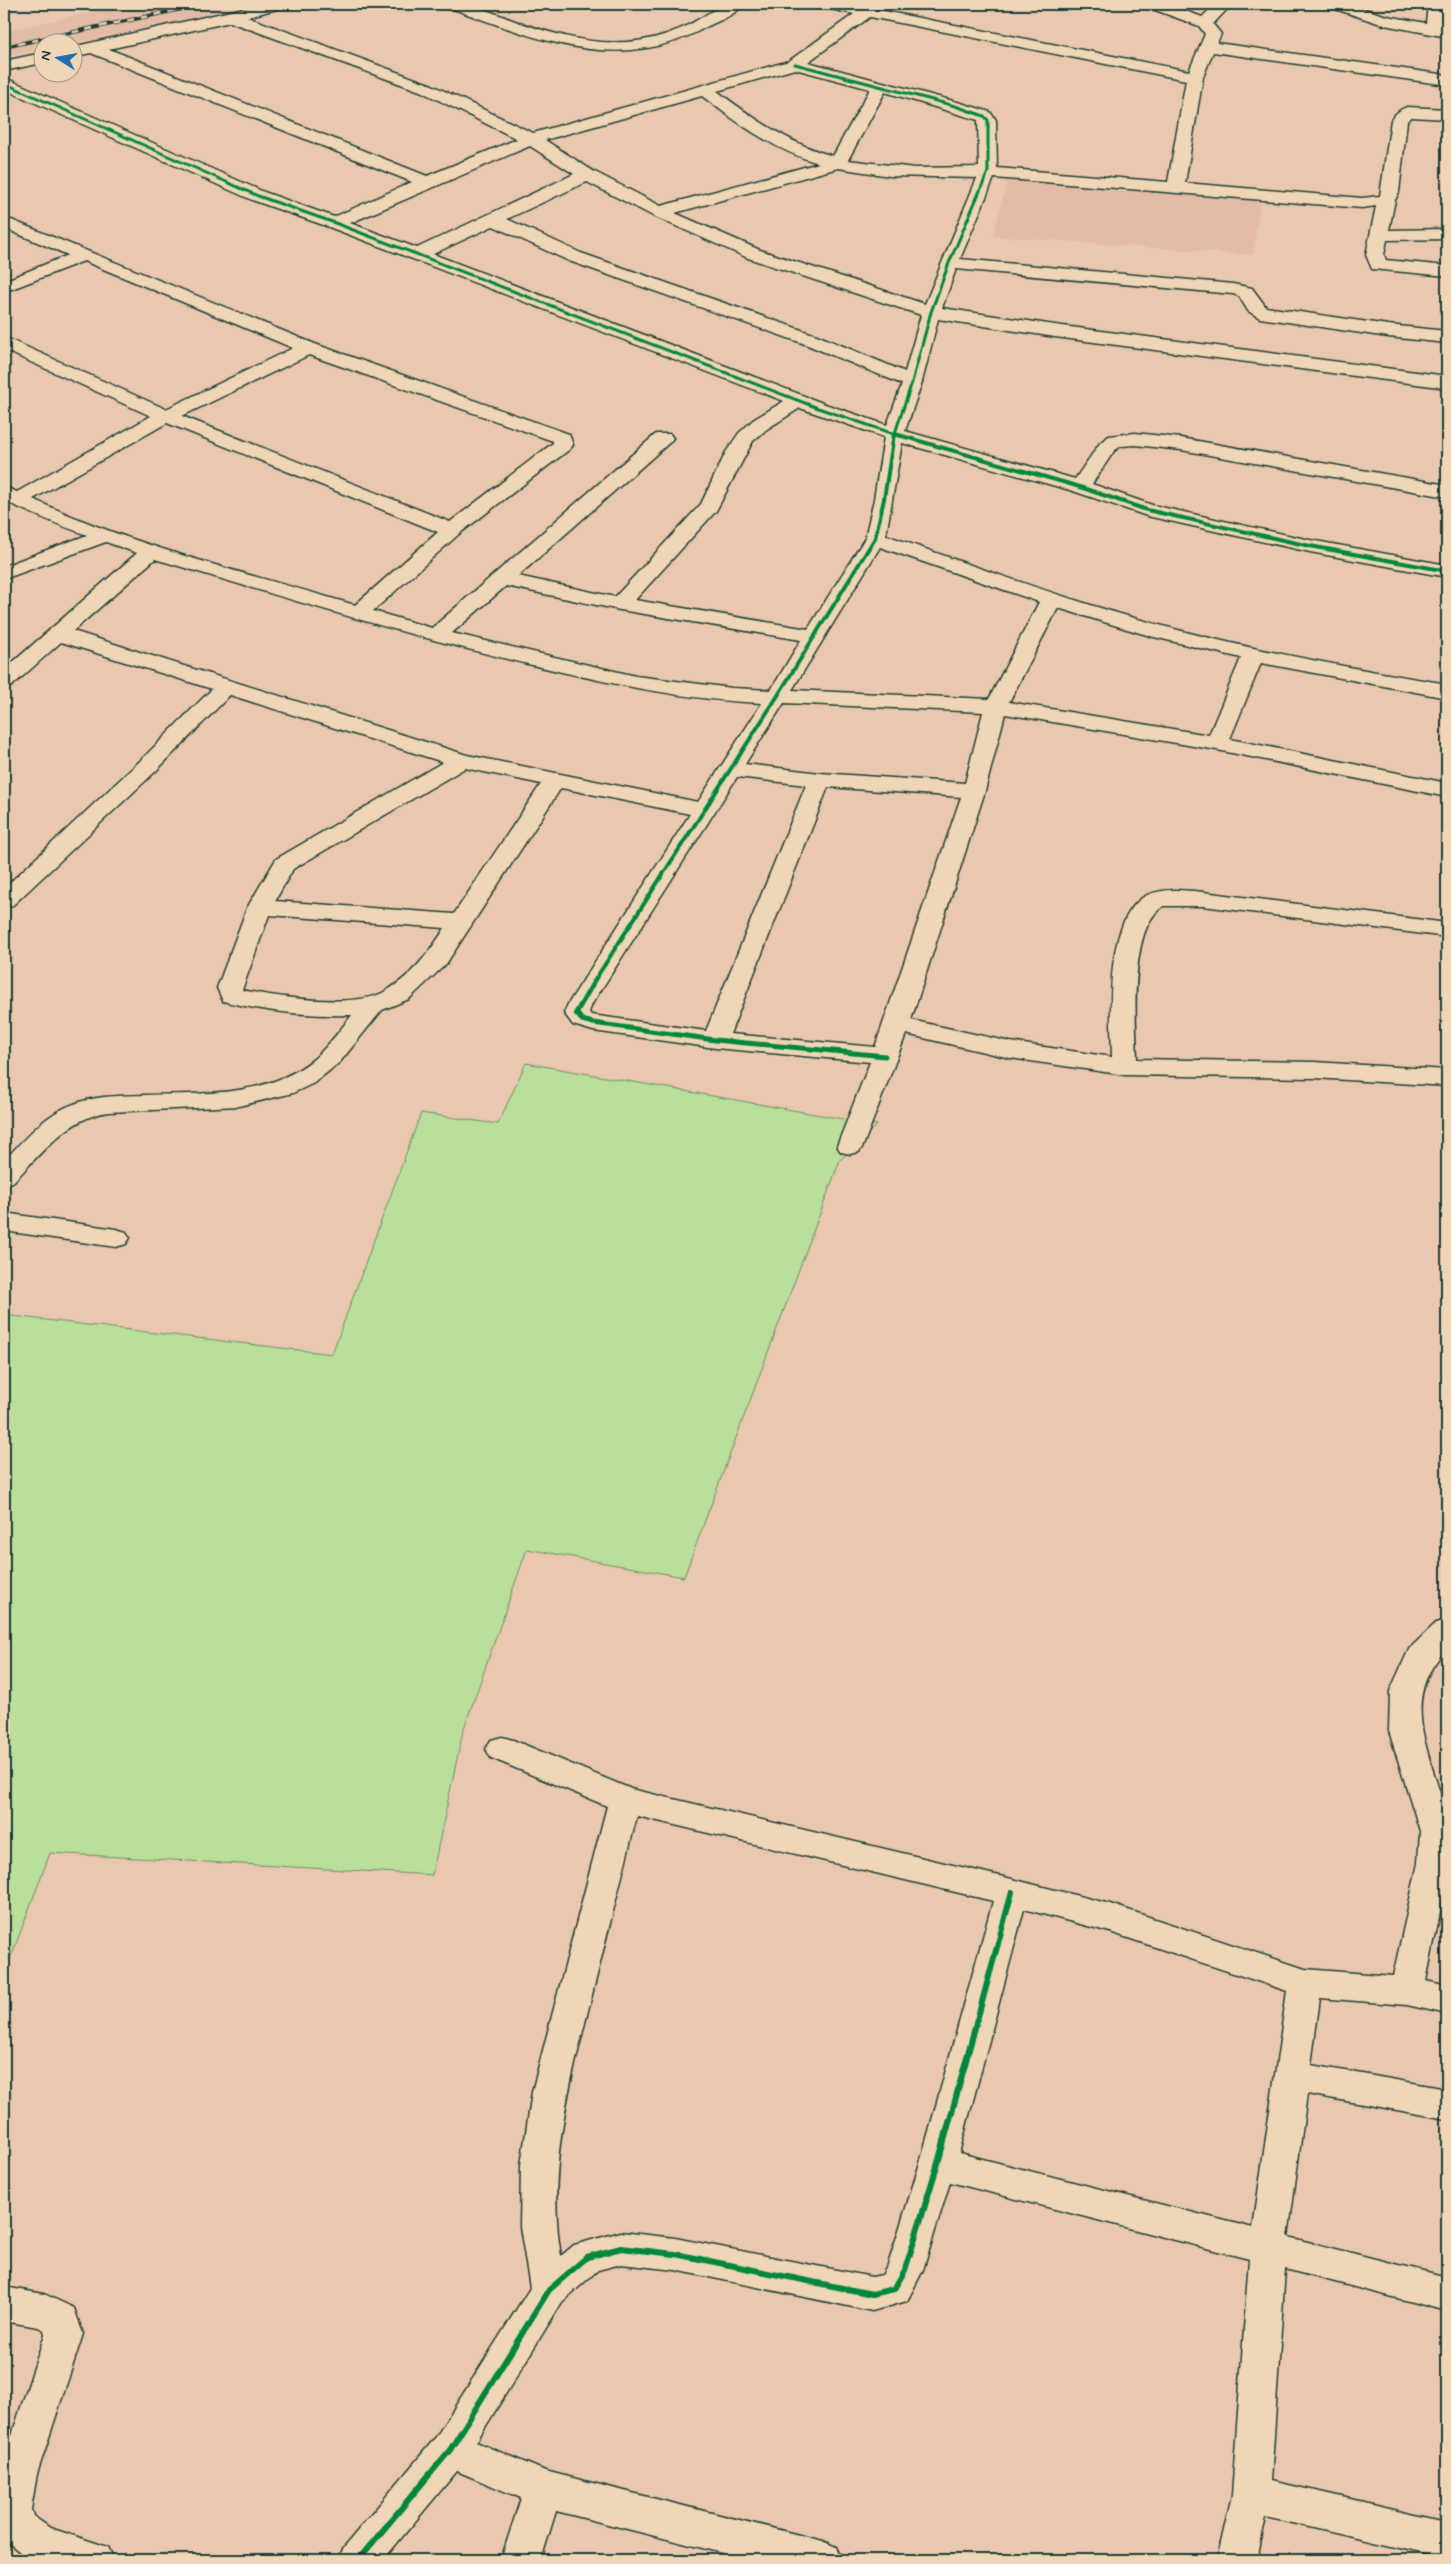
<svg xmlns="http://www.w3.org/2000/svg" width="1451" height="2564" font-family="Mynerve,sans-serif">
<style>
.built{fill:#e3bba7}
.green{fill:#b9df9a;stroke:#6c8e67}
.lines{fill:none;stroke-linecap:round;stroke-linejoin:round}
.street-casing{stroke:#1f3d34;stroke-width:3}
.street{fill:#efd6b7;fill-rule:evenodd}
.rail-casing{stroke:#1f3d34;stroke-width:4}
.rail{stroke:#efd6b7;stroke-width:2.5;stroke-dasharray:7;stroke-linecap:butt}
.cycleway-far3-casing{stroke:#efd6b7;stroke-width:5}
.cycleway-far2-casing{stroke:#efd6b7;stroke-width:6}
.cycleway-far1-casing{stroke:#efd6b7;stroke-width:8}
.cycleway-casing{stroke:#efd6b7;stroke-width:9}
.cycleway-far3{stroke:#00873e;stroke-width:3}
.cycleway-far2{stroke:#00873e;stroke-width:4}
.cycleway-far1{stroke:#00873e;stroke-width:5}
.cycleway{stroke:#00873e;stroke-width:6}
</style>
<rect width="100%" height="100%" fill="#eac8af"/>
<filter id="ink" filterUnits="userSpaceOnUse"><feTurbulence type="fractalNoise" baseFrequency=".02" numOctaves="2"/><feDisplacementMap in="SourceGraphic" scale="10" xChannelSelector="R" yChannelSelector="G"/><feConvolveMatrix kernelMatrix="1 2 1 2 8 2 1 2 1" color-interpolation-filters="sRGB"/></filter>
<g filter="url(#ink)">
<g class="built">
<path d="M130,4h123l-27,8 -153,31 -31,-1v7l-38,8v-26z"/>
<path d="M1008,178l253,19 -8,58 -260,-19z"/>
</g>
<path class="green" d="M526,1063l351,62 -37,35 -156,417 -157,-28 -64,182 -31,144 -382,-22 -46,123v-661l328,39 89,-241 77,11z"/>
<g class="lines">
<g class="street-casing">
<g id="street">
<path d="M262,4h25l-3,3 -37,10 185,68 101,48 256,-72 65,-47 -33,-7 -3,-3h30l341,67 16,-37 -6,-8 -52,-19 -3,-3h22l36,13 13,-13h17l-19,20 8,10 -4,9 230,32v10l-234,-33 -10,25 -18,106 177,15 18,-2 11,-76c4,-6 9,-11 16,-13l40,2v10l-36,-2 -4,4 -8,71 -4,8 -6,30 58,-1v10l-60,1 -3,15 2,5 61,6v10l-75,-7 -6,-14 10,-49 -14,2 -368,-30 -34,81 273,25 19,4 14,19 122,18 59,6v12l-59,-6 -128,-19 -12,-7 -9,-15 -6,-2 -277,-25 -14,39 113,17 392,51v12l-392,-51 -117,-18 -16,63 -17,49 170,48 25,-36 9,-7 26,-3 46,5 266,47v12l-266,-47 -46,-5 -14,1 -7,5 -22,33 60,21 158,35 137,25v12l-137,-25 -163,-36 -74,-25 -171,-48 -16,92c107,38 214,77 324,103 78,19 158,33 237,46v14l-186,-35 -31,76 217,44v14l-230,-47 -212,-36 -20,77 -74,229 99,22 102,15c-1,-42 -8,-131 30,-159 17,-11 42,-8 61,-6l244,31v14l-244,-31h-39c-36,20 -28,117 -27,153l177,3 133,8v16l-133,-8 -189,-3 -115,-17 -104,-24 -43,112 -4,6 -9,2 -9,-2 -4,-6 33,-84 -155,-14 -122,-17 -20,-6 -9,-12 4,-9 122,-190 -129,-26 -115,176 -37,35 -27,11 -42,52 -26,21 -21,10 -54,13 -130,6c-41,5 -68,42 -96,70l-9,2v-23c20,-22 41,-47 70,-57 23,-9 47,-8 71,-9 58,-2 122,3 170,-37 14,-13 26,-29 37,-43 -42,1 -87,-3 -129,-14l-6,-13 30,-80 29,-49 167,-97 -213,-67 -73,75 -145,136 -8,2v-20l137,-128 71,-71 -151,-47 -49,44 -8,1v-17l133,-117 -31,-11 -102,37v-13l83,-31c-29,-10 -56,-22 -83,-34v-14l13,5 134,-76 -147,-66v-13l162,72 127,-61 -209,-87 -80,31v-11l64,-26 -64,-27v-11l311,127 254,90 4,11 -3,4 -111,85 -86,77 59,17 224,-194h14l3,4 -3,4 -152,134 97,21 86,-93 25,-52 13,-19 14,-13 31,-19 -455,-174 -77,-27 -248,-111v-11l6,2 254,112 70,25 78,-35 -321,-129 -19,4v-10zM870,17l316,63 -18,102 -171,-14 -1,-48 -6,-8 -29,-9 -153,-41zM230,22l190,69 97,48 -90,37 -318,-127zM795,69l75,20 -37,67c-44,-12 -80,-38 -116,-65zM885,92l93,28 1,47 -64,1 -67,-8zM702,96c36,27 73,55 117,67l-158,43 -68,-35 -48,-31zM530,146l44,28 -157,74 -67,-25zM838,168l52,8 87,2 -52,126 -165,-54 -85,-37zM587,182l66,34 95,42 173,57 -16,57 -86,-36 -238,-83 -74,-34zM493,226l76,35 236,83 97,40 -15,41 -62,-21 -392,-150zM309,355l244,86v2l-103,79 -268,-106zM800,408l84,29 -10,62 -9,39 -57,91 -173,-29 81,-89 37,-70 14,-12zM167,423l271,109 -83,73c-108,-32 -221,-58 -322,-106zM880,547l159,55 -50,97 -197,-9zM155,559c125,37 250,76 377,106 76,18 152,35 230,38l-64,99 -231,-47 -394,-124zM506,586l114,24 181,30 -30,50 -39,-2 -96,-12 -184,-43zM1058,608l92,28 91,22 -32,77 -200,-33zM784,703l199,9 -18,71 -145,-10 -75,-9zM465,768l76,16 -87,130 -179,-13 18,-32zM737,777l69,8 -100,246 -115,-16 -2,-3 3,-8zM828,787l133,10 -86,250 -145,-13zM269,915l176,13c-16,25 -35,51 -63,65 -30,15 -106,4 -140,-3z"/>
<path d="M445,4c25,-2 46,8 70,17 35,12 73,24 111,21 19,-1 38,-6 56,-14 24,-10 34,-26 62,-24 -7,10 -25,17 -36,22 -89,51 -173,12 -260,-19z"/>
<path d="M1326,4h23l38,12 39,7 2,-19h16l-3,22 6,1v10l-63,-12 -55,-18z"/>
<path d="M42,53v10l-38,8v-10z"/>
<path d="M4,1213l112,16 10,3 4,6 -4,6 -10,3 -112,-16z"/>
<path d="M1447,1620v29c-43,43 -24,88 -9,138 3,9 8,19 9,29 4,56 -10,111 -21,165l21,5v28l-40,-9 -87,-7 -9,67 136,24v30l-140,-25 -19,143 159,40v34l-162,-42 -14,212 176,40v38l-181,-42 -9,43h-40l15,-65 17,-236 -299,-77 -27,88 -16,31 -35,10 -197,-41 -54,-6 -23,6 -36,32 -86,140 69,29 278,70 14,6 6,13h-93l-194,-49 -15,49h-40l20,-62 -64,-27 -74,89h-45l6,-13 92,-110 94,-149 -10,-61 1,-62 11,-73 75,-286 -116,-48 -5,-9 5,-9 11,-3 11,3 118,49 381,90 98,25 195,65 88,7 25,-113 2,-32 -31,-100 1,-40 19,-42 27,-26zM637,1816l356,85 -73,262 -32,102 -6,10 -10,2 -197,-39 -54,-6 -47,13 -13,11c-15,-87 9,-173 30,-257 15,-61 31,-122 46,-183zM1024,1909l86,23 177,59 -34,237 -294,-75z"/>
<path d="M4,2287l40,7 30,14 9,26 -46,140 -6,35 2,7 17,12 58,19 6,13h-81l-7,-3 -22,-18v-80l41,-125 -1,-4 -6,-3 -34,-6z"/>
</g>
</g>
<use href="#street" class="street"/>
<g class="rail-casing">
<path id="rail" d="M4,47l201,-43"/>
</g>
<use href="#rail" class="rail"/>
<g class="cycleway-far3-casing">
<g id="cycleway-far3">
<path d="M795,64l160,42 29,10 4,4v52l-39,91 -18,49 -19,70 -18,54"/>
<path d="M4,83l254,113 77,27 483,185 82,28"/>
</g>
</g>
<g class="cycleway-far2-casing">
<g id="cycleway-far2">
<path d="M895,434l185,53 67,23 163,36 137,25"/>
<path d="M591,986l186,-289 98,-159 9,-39 10,-65"/>
</g>
</g>
<g class="cycleway-far1-casing">
<path id="cycleway-far1" d="M592,985l-16,28 6,7 11,3 122,17 170,16"/>
</g>
<g class="cycleway-casing">
<path id="cycleway" d="M358,2560l92,-110 99,-160 38,-33 34,-9 54,6 197,40 22,-5 11,-19 33,-107 74,-271"/>
</g>
<use href="#cycleway-far3" class="cycleway-far3"/>
<use href="#cycleway-far2" class="cycleway-far2"/>
<use href="#cycleway-far1" class="cycleway-far1"/>
<use href="#cycleway" class="cycleway"/>
</g>
</g>
<rect width="1451" height="2564" fill="none" stroke="#efd6b7" stroke-width="20"/>
<rect x="10" y="10" width="1431" height="2544" fill="none" stroke="#1f3d34" stroke-width="2" filter="url(#ink)"/>
<g transform="translate(58 58) rotate(281)"><circle r="24" fill="#efd6b7" stroke="#9c9983"/>
<path d="M0-4L9 19L0 12L-9 19Z" fill="#1f6fb2"/>
<text y="-8" font-size="14" font-weight="bold" text-anchor="middle" fill="#1f3d34">N</text>
</g>
</svg>
